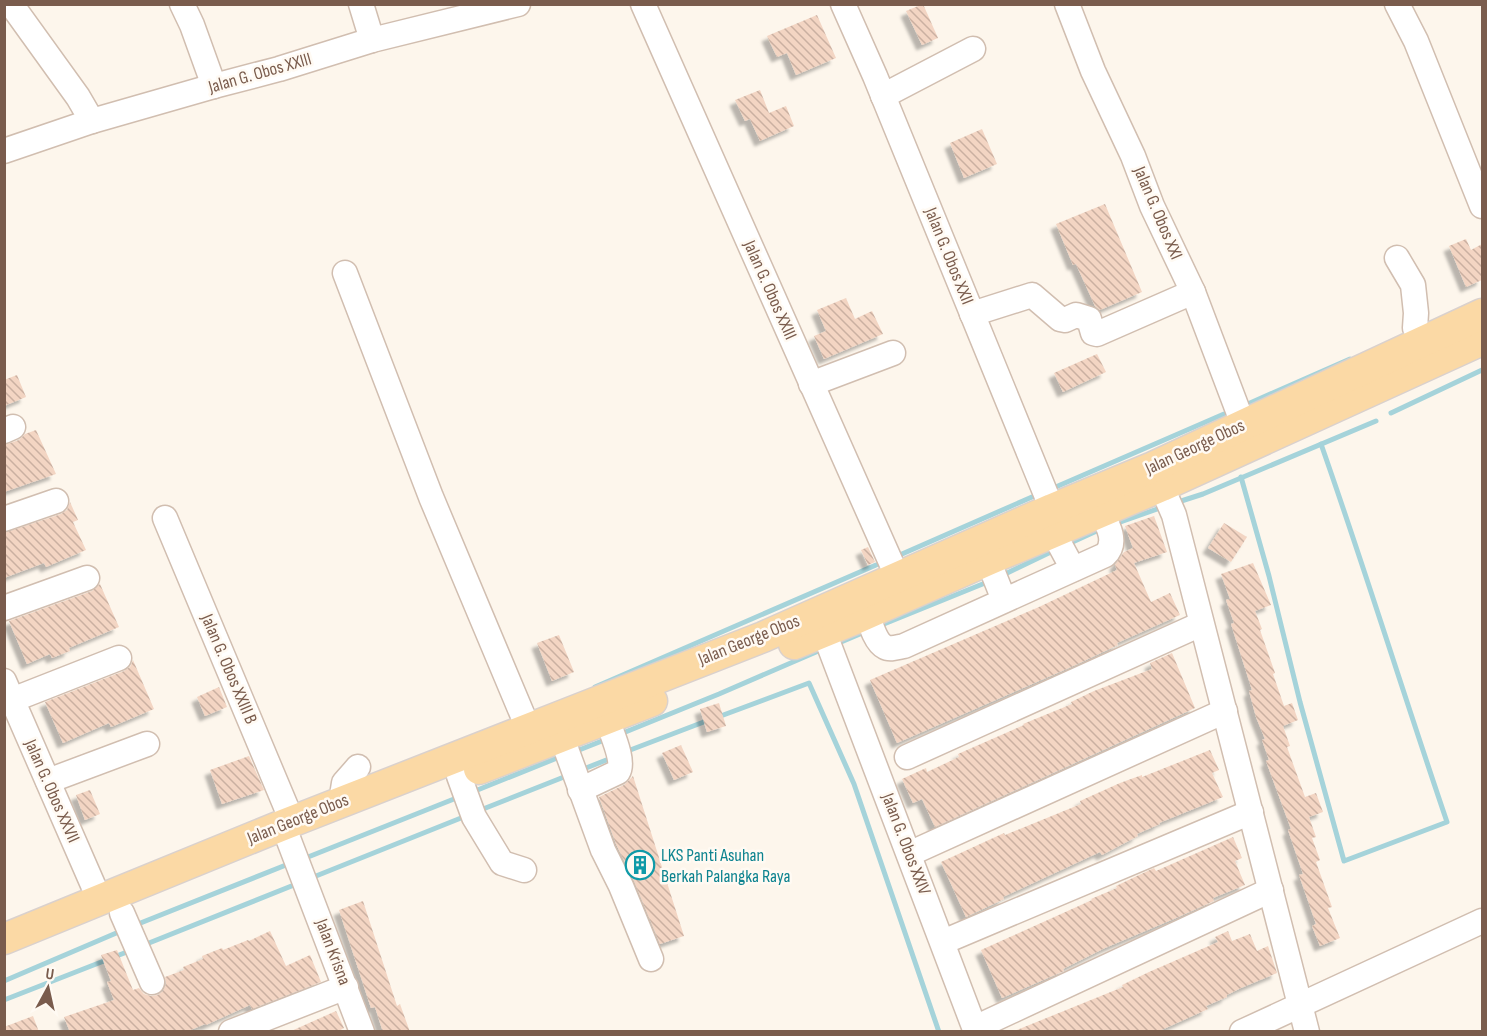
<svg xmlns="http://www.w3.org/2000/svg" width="1487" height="1036" font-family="'Sofia Sans Condensed',sans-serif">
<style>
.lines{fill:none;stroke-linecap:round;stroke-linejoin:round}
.stream{stroke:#a5d3da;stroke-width:5}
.building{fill:url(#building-back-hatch);filter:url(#shadow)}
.minor-casing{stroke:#d1beb0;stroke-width:27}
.major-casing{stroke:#dad1cd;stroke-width:33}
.minor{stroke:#fff;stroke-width:24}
.major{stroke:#fbd9a5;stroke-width:30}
.labels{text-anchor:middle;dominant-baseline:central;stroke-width:5;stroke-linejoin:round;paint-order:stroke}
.street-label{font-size:18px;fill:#7a5c4d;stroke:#fffaf3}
.culture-label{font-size:18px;fill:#0d838f;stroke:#fffaf3;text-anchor:start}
</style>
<defs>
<pattern id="building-back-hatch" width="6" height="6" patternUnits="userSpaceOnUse" patternTransform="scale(1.5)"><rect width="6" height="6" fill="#f3d5c3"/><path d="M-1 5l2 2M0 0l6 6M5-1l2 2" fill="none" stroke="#cab0a1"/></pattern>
<filter id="shadow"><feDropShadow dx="-5.5" dy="5.5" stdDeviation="1.5" flood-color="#0004"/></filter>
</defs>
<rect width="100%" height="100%" fill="#fdf6ec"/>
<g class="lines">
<g class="stream">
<path d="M1250,403l100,-44"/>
<path d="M1391,413l91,-43"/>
<path d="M1241,477l28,99 31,126 44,159 103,-39c-43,-126 -82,-253 -126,-378"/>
<path d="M1058,486l166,-72"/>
<path d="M1175,503l28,-9 173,-73"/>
<path d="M1112,525l51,-18"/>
<path d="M1066,545l35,-16"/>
<path d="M902,554l130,-57"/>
<path d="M1001,576l54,-26"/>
<path d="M879,626l111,-45"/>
<path d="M834,645l33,-14"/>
<path d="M595,687l281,-122"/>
<path d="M718,717l91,-34 45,101 85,248"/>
<path d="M618,735l101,-41 104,-45"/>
<path d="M574,752l33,-13"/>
<path d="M625,752l84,-32"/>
<path d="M581,770l33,-13"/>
<path d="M470,793l92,-37"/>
<path d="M478,811l91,-36"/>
<path d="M303,859l156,-62"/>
<path d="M311,878l155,-62"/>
<path d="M133,926l158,-63"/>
<path d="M144,945l155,-62"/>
<path d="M4,981l117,-50"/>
<path d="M4,1000l128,-50"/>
</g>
</g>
<g class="building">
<path d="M923,4l15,34 -16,7 -16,-34z"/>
<path d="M817,15l19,43 -40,17 -9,-22 -10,4 -10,-21z"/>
<path d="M760,90l9,23 17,-7 8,20 -34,15 -10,-22 -5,2 -10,-21z"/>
<path d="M982,129l15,35 -33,14 -14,-35z"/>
<path d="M1105,204l37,88 -42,18 -5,-4 -19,-42 -3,1 -17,-41z"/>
<path d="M1466,239l5,11 11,-6v36l-16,7 -17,-41z"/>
<path d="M846,298l9,21 17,-8 11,23 -59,25 -10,-23 12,-5 -9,-21z"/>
<path d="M1097,354l9,18 -43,20 -9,-19z"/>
<path d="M17,375l9,22 -22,9v-26z"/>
<path d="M36,430l20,44 -52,18v-47l15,-5 6,-6z"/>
<path d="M70,502l8,18 -5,2 13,28 -40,17 -2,-4 -40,15v-45l57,-19 6,-4z"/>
<path d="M1154,516l13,36 -33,11 17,39 19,-9 10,22 -63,28 1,2 -47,22 -174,76 -27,-63 169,-73 78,-37 -2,-5 9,-13 9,-4 -8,-22z"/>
<path d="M1224,523l23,14 -16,25 -23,-14z"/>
<path d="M868,547l7,15 -7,3 -7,-15z"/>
<path d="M1253,563l18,42 -16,6 7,18 -2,1 15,43 -2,1 11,32 8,-3 6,17 -15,6 7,20 -3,1 18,50 11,-4 7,19 -14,5 7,20 -4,1 8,22 -4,2 16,45 -4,1 12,30 -20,8 -8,-20 4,-2 -17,-49 4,-1 -15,-44 3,-1 -25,-68 3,-1 -7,-20 3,-1 -9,-22 -7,-26 3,-1 -21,-66 3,-1 -8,-23 4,-1 -9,-25z"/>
<path d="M100,584l19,43 -50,21 1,3 -18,7 -2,-4 -23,10 -18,-43 83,-30z"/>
<path d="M559,635l15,37 -22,9 -15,-38z"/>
<path d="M1172,653l23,55 -260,119 -13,-28 -9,4 -11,-24 24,-11 1,4 32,-15 -1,-3 66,-29 -1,-1 49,-20 -1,-2 23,-11 58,-22 -2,-6z"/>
<path d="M133,660l21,49 -43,18 -2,-4 -46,20 -18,-41 79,-31 6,-4z"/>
<path d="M219,687l8,20 -22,9 -8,-19z"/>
<path d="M719,703l7,23 -19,6 -7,-23z"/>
<path d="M681,745l12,27 -19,8 -12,-27z"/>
<path d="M1210,750l9,20 -7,3 11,24 -64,26 1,1 -23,10 1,2 -36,19 -2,-3 -97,45 1,2 -38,18 -25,-55 63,-29 1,2 76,-31 -1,-3 40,-18 22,-8v2z"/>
<path d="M249,756l15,34 -42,14 -12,-34z"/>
<path d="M633,776l51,160 -24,8 -26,-63 -18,-37 -17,-47 25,-12z"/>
<path d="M90,790l10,24 -15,6 -9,-25z"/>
<path d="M1233,837l9,21 -7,3 10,24 -32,13 1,3 -38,17 -71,30 -42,21 1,2 -62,27 -21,-48 111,-50 -1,-1 26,-11 -1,-2 21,-10 17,-8 2,3z"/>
<path d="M363,901l34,105 3,-2 10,28h-27l-8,-25 -4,1 -32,-98z"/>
<path d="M270,931l16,35 24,-11 11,27 -69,27 -2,-4 -44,20 -1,-1 -19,8h-116l-6,-15 50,-17 -7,-18 4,-1 -10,-26 16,-5 16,40 6,-2 5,6 7,2 7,-1 5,-4 3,-7 -1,-7 19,-7 -1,-3 20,-8 -1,-3 20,-8 1,2 25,-10 1,1z"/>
<path d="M1228,931l4,10 18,-7 7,17 11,-5 9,27 -36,15 -14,7v2l-21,9 2,3 -51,23h-145l111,-45 -1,-2 27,-13 69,-30 -3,-5z"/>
<path d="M336,1011l8,17 -7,4h-48z"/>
<path d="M33,1016l6,16h-35v-5z"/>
</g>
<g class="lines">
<g class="minor-casing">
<g id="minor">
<path d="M11,4l67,93 14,24"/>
<path d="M182,4l10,21 22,61"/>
<path d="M361,4l11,36"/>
<path d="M643,4l254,572"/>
<path d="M843,4l32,72 177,433"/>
<path d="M1067,4l26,67 40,85 19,50 41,86 50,132"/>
<path d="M1397,4l19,37 66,165"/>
<path d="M883,96l90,-47"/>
<path d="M4,151l88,-30 122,-35 65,-17 93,-29 146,-36"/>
<path d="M1397,258l16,27 3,28 -1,15 7,14"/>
<path d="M345,273l86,224 97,231"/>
<path d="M972,314l60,-19 28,24 5,1 11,-5 13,4 4,14 4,1 96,-42"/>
<path d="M811,384l82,-31"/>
<path d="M4,431l9,-4"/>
<path d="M1154,469l20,46 133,517"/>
<path d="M165,518l127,303"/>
<path d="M4,519l52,-18"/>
<path d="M1053,532l20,37"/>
<path d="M988,560l16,40"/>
<path d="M4,608l83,-30"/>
<path d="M867,613c3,9 8,29 18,34 5,3 13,0 19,-1l201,-91c13,-12 3,-30 -4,-43"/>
<path d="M817,617l10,23 149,392"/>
<path d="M4,681l96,220"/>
<path d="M12,700l107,-42"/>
<path d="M562,738l41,112 18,36 30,73"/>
<path d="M907,757l294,-133"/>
<path d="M459,776l15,41 28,46 22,7"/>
<path d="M48,781l99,-37"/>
<path d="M580,790l38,-18c7,-11 -7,-40 -11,-53"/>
<path d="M341,802l3,-19 14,-16"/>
<path d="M283,825l79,207"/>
<path d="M909,854l316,-143"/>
<path d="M122,913l30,69"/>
<path d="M943,942l308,-130"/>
<path d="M975,1028l296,-138"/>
<path d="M231,1032l115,-45"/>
<path d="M1242,1032l240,-111"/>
</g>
</g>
<g class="major-casing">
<g id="major">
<path d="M794,644l61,-25 133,-59 174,-74 320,-146"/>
<path d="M479,769l173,-68"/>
<path d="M4,939l279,-114 480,-188 289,-128 101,-42 329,-153"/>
</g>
</g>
<use href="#minor" class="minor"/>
<use href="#major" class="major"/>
</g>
<defs>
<g id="building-ring" transform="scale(1.5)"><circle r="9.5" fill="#fffaf3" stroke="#0f9aa8" stroke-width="1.5"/><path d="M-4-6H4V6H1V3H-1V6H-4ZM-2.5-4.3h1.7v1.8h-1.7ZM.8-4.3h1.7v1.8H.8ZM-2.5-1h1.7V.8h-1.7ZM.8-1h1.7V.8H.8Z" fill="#0f9aa8"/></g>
</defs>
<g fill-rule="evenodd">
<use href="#building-ring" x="640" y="865"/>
</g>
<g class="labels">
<g class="street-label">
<text transform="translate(260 73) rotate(-16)">Jalan G. Obos XXIII</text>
<text transform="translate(1158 213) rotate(67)">Jalan G. Obos XXI</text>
<text transform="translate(949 256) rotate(68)">Jalan G. Obos XXII</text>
<text transform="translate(770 290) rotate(66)">Jalan G. Obos XXIII</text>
<text transform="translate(1195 447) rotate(-25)">Jalan George Obos</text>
<text transform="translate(749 640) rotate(-22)">Jalan George Obos</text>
<text transform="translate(229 669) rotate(67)">Jalan G. Obos XXIII B</text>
<text transform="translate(52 791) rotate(66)">Jalan G. Obos XXVII</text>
<text transform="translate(298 819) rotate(-22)">Jalan George Obos</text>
<text transform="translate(906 844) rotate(69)">Jalan G. Obos XXIV</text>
<text transform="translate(333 952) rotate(69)">Jalan Krisna</text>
</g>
<g class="culture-label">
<text x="661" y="855">LKS Panti Asuhan<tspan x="661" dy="21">Berkah Palangka Raya</tspan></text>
</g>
</g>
<rect width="1487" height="1036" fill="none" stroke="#7a5c4d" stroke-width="12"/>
<g transform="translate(48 988) rotate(8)" stroke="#fffaf3" stroke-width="4.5" paint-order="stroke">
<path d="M0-4.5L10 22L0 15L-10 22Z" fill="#7a5c4d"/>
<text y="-9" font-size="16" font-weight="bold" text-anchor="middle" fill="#7a5c4d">U</text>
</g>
</svg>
